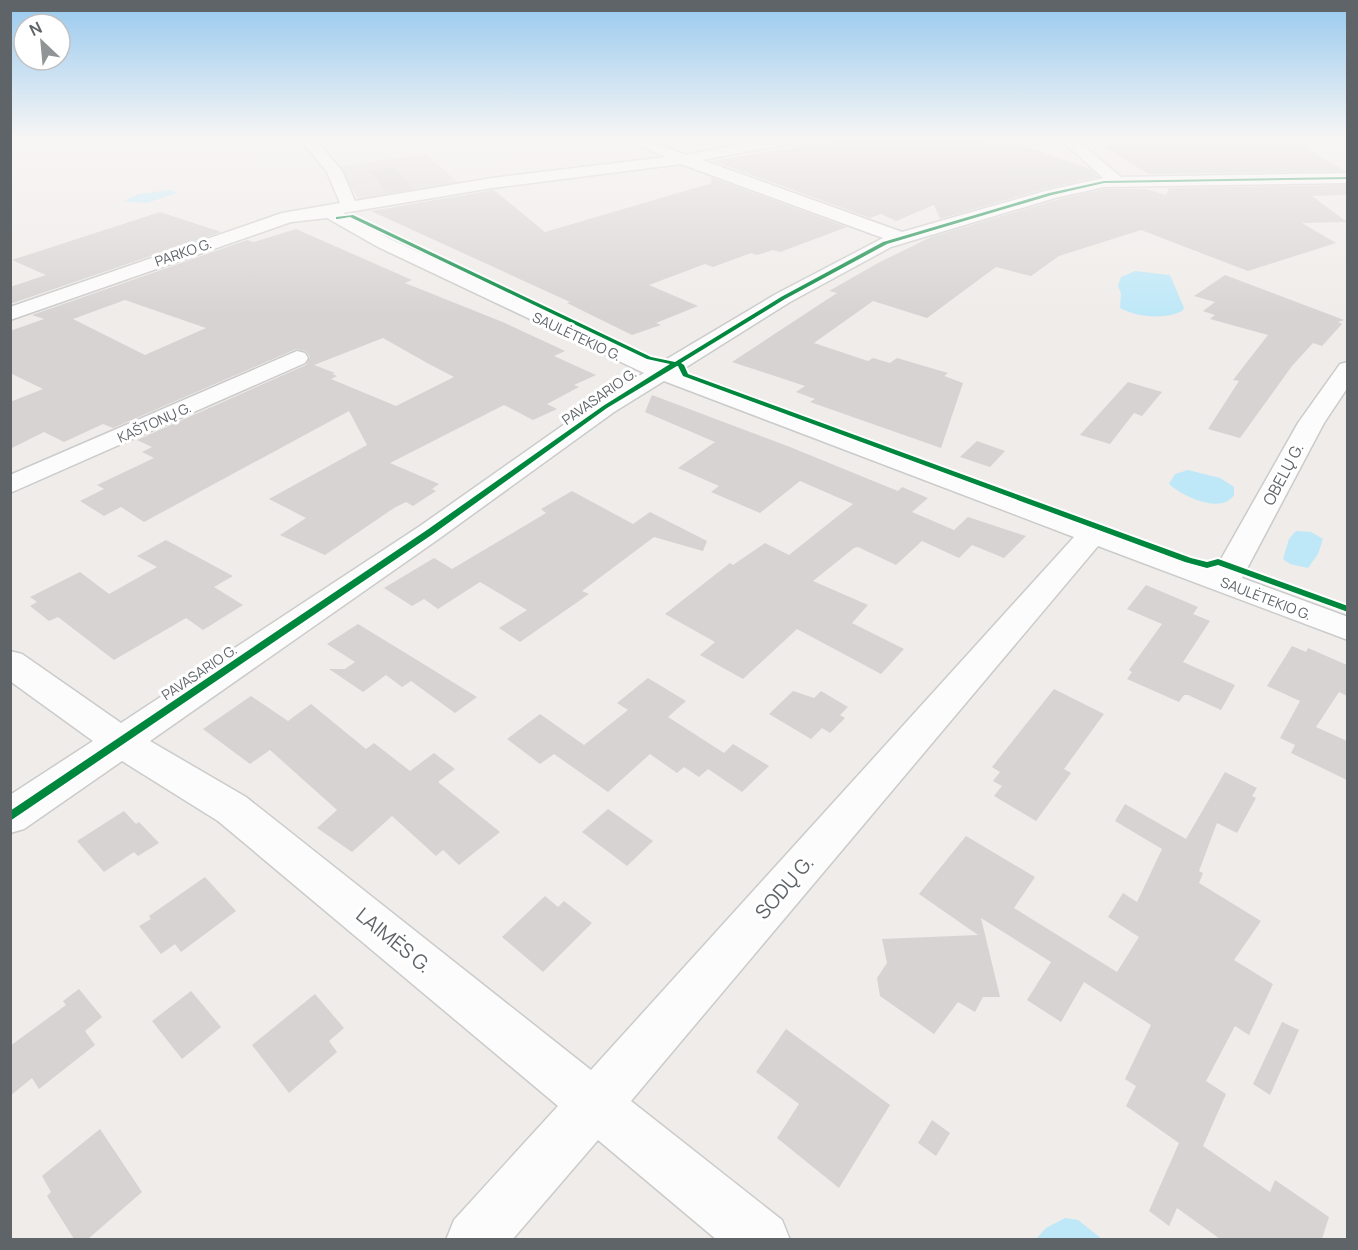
<svg xmlns="http://www.w3.org/2000/svg" width="1358" height="1250" font-family="Manrope,sans-serif">
<style>
.industrial{fill:#dfdcd9}
.water{fill:#bee8f8}
.building{fill:#d6d3d2;fill-rule:evenodd}
.lines{fill:none;stroke-linecap:round;stroke-linejoin:round}
.minor-casing{stroke:#cbcbcb;stroke-width:3}
.minor{fill:#fdfcfc;fill-rule:evenodd}
.cycleway-casing{stroke:#fff;stroke-width:4}
.cycleway{fill:#00873e;fill-rule:evenodd}
.labels{text-anchor:middle;dominant-baseline:central;stroke-width:6;stroke-linejoin:round;paint-order:stroke}
.far-street-label{font-size:14px;fill:#5e6468;stroke:#fff}
.street-label{font-size:16px;fill:#5e6468;stroke:#fff}
.near-street-label{font-size:20px;fill:#5e6468;stroke:#fff}
</style>
<rect width="100%" height="100%" fill="#efece9"/>
<path class="industrial" d="M426,154l35,31 -101,16 -22,-34z"/>
<g class="water">
<path d="M169,190l8,3 -30,10 -23,-2 15,-7z"/>
<path d="M1135,271l35,4 14,33 -2,3c-18,9 -45,6 -62,-3l1,-15 -3,-7 3,-9z"/>
<path d="M1188,470l32,8 14,9v8c-13,20 -52,1 -65,-11l6,-10z"/>
<path d="M1296,531l15,1 12,7 -5,15 -10,14 -18,-4 -7,-5 6,-20z"/>
<path d="M1065,1218l13,2 24,19h-66l10,-11z"/>
</g>
<g class="building">
<path d="M839,140h148l16,5 12,-2 75,26 8,8 -54,12 -104,30 -6,-14 -38,16 -15,-7 -11,4 -157,-57z"/>
<path d="M1181,143h116l48,28 -197,3 -45,-28z"/>
<path d="M394,167l20,22 -27,4 -17,-22z"/>
<path d="M711,177l136,50 -67,25 -7,-2 -16,5 -6,-2 -38,14 -8,-3 -56,21 49,21 -42,17 5,2 -29,10 -65,-32 3,-1 -199,-91 123,-21 51,42 167,-49z"/>
<path d="M1347,185v10l-35,1 35,26 -45,1 34,20 -88,28 -107,-41 -82,26 -28,20 -35,-9 -69,51 -54,-17 -59,42 54,18 5,-3 17,5 7,-5 51,15 -4,3 19,7 -22,65 -131,-46 5,-3 -19,-7 9,-6 -73,-24 105,-69 -8,-2 49,-28 53,-26 125,-37 48,-11h42l20,6 3,-7z"/>
<path d="M160,212l61,20 -211,72v-17l36,-12 -34,-15z"/>
<path d="M296,229l116,51 -7,3 100,40 60,28 -11,5 42,19 -22,10 5,2 -32,17 10,5 -24,11 -29,-15 -114,58 49,21 -7,5 4,2 -23,15 -7,-4 -12,6 -69,47 -45,-20 26,-17 -37,-19 98,-54 -18,-34 -205,111 -23,-15 -17,9 -24,-15 24,-12 -7,-4 57,-27 -12,-6 10,-5 -15,-7 169,-75 4,-8 -4,-6 -10,-2 -183,79 -10,-4 -39,18 -20,-10 -34,17v-47l33,-13 -33,-16v-42l34,-12 -12,-4 215,-75 7,2zM125,300l81,28 -61,27 -72,-36zM383,338l46,26 25,13 -58,29 -65,-27 6,-3 -5,-2 3,-1 -21,-8z"/>
<path d="M1225,275l119,45 -6,2 4,2 -20,22 -9,-3 -21,23 -52,72 -32,-9 31,-48 -6,-1 35,-45 -58,-16 5,-4 -12,-4 12,-9 -21,-6z"/>
<path d="M1128,382l34,10 -20,24 -8,-3 -24,31 -30,-9z"/>
<path d="M652,395l138,52 93,38 15,6 4,-4 26,11 -16,14 42,18 14,-13 58,19 -22,22 -32,-13 -13,13 -37,-17 -26,24 -38,-18 -4,1 -41,33 55,24 -16,18 52,26 -23,25 -84,-45 -54,50 -43,-24 15,-13 -50,-28 65,-51 3,2 32,-22 24,12 64,-51 -53,-23 -40,32 -49,-21 8,-6 -41,-18 37,-26 -70,-30z"/>
<path d="M977,441l28,10 -15,16 -30,-10z"/>
<path d="M572,491l61,33 17,-12 57,29 -4,10 -49,-14 -72,54 7,3 -69,48 -21,-14 28,-18 -47,-28 -42,27 -14,-10 -12,7 -28,-18 50,-30 18,11 94,-56 -5,-4z"/>
<path d="M166,540l67,36 -19,11 29,18 -40,25 -17,-12 -72,42 -56,-43 -9,4 -19,-15 7,-4 -7,-5 50,-25 29,22 48,-27 -20,-11z"/>
<path d="M1146,585l52,22 -5,7 17,7 -27,41 52,23 -14,25 -33,-15h-4l-5,7 -52,-23 5,-7 -3,-2 33,-46 -35,-15z"/>
<path d="M358,624l72,44 47,29 -22,16 -44,-32 -9,6 -16,-12 -23,17 -34,-23h16l10,-7 -28,-18z"/>
<path d="M1292,646l14,6 2,-4 39,17v31l-8,-4 -23,35 31,14v39l-56,-27 4,-8 -15,-7 20,-37 -33,-15z"/>
<path d="M648,678l38,23 -18,16 56,36 9,-9 36,22 -27,26 -34,-23 -9,8 -15,-10 -7,6 -27,-19 -42,38 -54,-38 -14,10 -33,-25 33,-25 44,31 44,-35 -11,-7z"/>
<path d="M1054,689l50,25 -40,55 7,4 -35,48 -42,-25 8,-10 -9,-5 7,-9 -8,-5z"/>
<path d="M793,691l21,7 7,-7 27,16 -8,8 5,3 -15,15 -8,-5 -11,11 -42,-25z"/>
<path d="M251,696l37,25 23,-17 55,45 8,-6 36,28 24,-18 21,16 -17,13 62,50 -41,33 -16,-15 -7,6 -44,-40 -40,36 -35,-24 20,-18 -67,-60 -20,14 -47,-35z"/>
<path d="M1225,772l32,16 -5,8 4,2 -19,35 -20,-10 -18,48 4,2 -4,10 62,38 -27,39 39,24 -24,51 -14,-9 -29,55 20,13 -23,52 67,46 5,-12 54,37 -7,22h-102l-43,-31 -8,18 -20,-15 30,-68 -53,-37 10,-20 -11,-7 26,-54 -67,-43 -23,40 -34,-22 24,-38 -70,-44 19,79h-17l-8,15 -17,-10 -24,32 -54,-38 -3,-18 10,-15 -5,-24 96,-4 -59,-41 47,-58 69,41 -21,31 103,64 22,-35 -31,-20 15,-24 14,9 25,-53 -47,-28 10,-17 61,35z"/>
<path d="M608,809l45,32 -26,25 -45,-34z"/>
<path d="M124,811l12,13 3,-2 20,21 -21,13 -4,-4 -30,20 -27,-31z"/>
<path d="M205,877l31,34 -55,41 -6,-8 -14,10 -22,-28 12,-7 -2,-3z"/>
<path d="M545,896l13,11 6,-6 28,22 -49,49 -41,-35z"/>
<path d="M79,989l23,28 -17,14 10,14 -56,44 -7,-11 -22,18v-50l56,-41 -3,-4z"/>
<path d="M191,991l30,36 -39,32 -30,-38z"/>
<path d="M315,994l29,34 -15,13 8,11 -48,41 -37,-48z"/>
<path d="M1282,1022l17,8 -29,65 -17,-11z"/>
<path d="M786,1029l104,76 -51,83 -62,-50 22,-34 -43,-32z"/>
<path d="M932,1120l18,13 -14,23 -18,-13z"/>
<path d="M100,1129l42,63 -54,47h-14l-27,-43 4,-4 -9,-16z"/>
</g>
<g class="lines">
<g class="minor-casing">
<g id="minor">
<path d="M301,140h15l26,31 13,30 137,-23 174,-21 -40,-17h20l40,15 78,-15h30l-7,4 -85,16 200,72 143,-41 58,-13 -42,-38h16l44,37 227,-4v10l-244,4 -49,11 -164,49 -101,55 -110,69 536,197 82,-145 42,-59 8,-2v25l-24,36 -82,155 106,39v23l-250,-94 -467,555 151,119 8,20h-73l-119,-100 -86,100h-66l8,-20 104,-114 -340,-285 -96,-60 -98,68 -14,4v-38l83,-54 -83,-60v-30l12,3 99,69 299,-197 176,-124 48,-29 -266,-126 -51,-29 -36,4 -281,98v-13l272,-94 58,-10 -13,-31zM681,164l202,74 -107,56 -116,69 -270,-124 -47,-26 149,-25zM664,381l410,156 -483,533 -345,-273 -96,-56 290,-203 174,-126z"/>
<path d="M297,351l8,2 3,5 -3,5 -295,130v-18z"/>
</g>
</g>
<use href="#minor" class="minor"/>
<g class="cycleway-casing">
<path id="cycleway" d="M1348,177v2l-244,4 -52,12 -165,49 -102,55 -104,64 3,2 4,9 503,184 16,4 11,-3 3,1 127,46v6l-130,-47 -11,3 -22,-6 -502,-186 -5,-10h-1l-70,42 -174,126 -423,287v-10l417,-281 176,-124 67,-42 -23,-5 -297,-142 -12,2h-2v-2l17,-2 298,142 24,5 106,-65 102,-55 166,-49 55,-12z"/>
</g>
<use href="#cycleway" class="cycleway"/>
</g>
<linearGradient id="sky" x2="0" y2="1"><stop stop-color="#97c9ee"/><stop offset="0.44" stop-color="#f8f6f5"/><stop offset="1" stop-color="#f8f6f5" stop-opacity="0"/></linearGradient>
<rect width="1358" height="315" fill="url(#sky)"/>
<g class="labels">
<g class="far-street-label">
<text transform="translate(183 252) rotate(-19)">PARKO G.</text>
<text transform="translate(577 336) rotate(25)">SAULĖTEKIO G.</text>
<text transform="translate(599 396) rotate(-35)">PAVASARIO G.</text>
<text transform="translate(154 422) rotate(-24)">KAŠTONŲ G.</text>
<text transform="translate(1266 598) rotate(21)">SAULĖTEKIO G.</text>
<text transform="translate(199 672) rotate(-34)">PAVASARIO G.</text>
</g>
<g class="street-label">
<text transform="translate(1283 474) rotate(-62)">OBELŲ G.</text>
</g>
<g class="near-street-label">
<text transform="translate(784 887) rotate(-49)">SODŲ G.</text>
<text transform="translate(394 940) rotate(39)">LAIMĖS G.</text>
</g>
</g>
<rect width="1358" height="1250" fill="none" stroke="#5e6468" stroke-width="24"/>
<g transform="translate(42 42) rotate(334)"><circle r="28" fill="#ffffff" stroke="#bfc1c3" stroke-width="1.5"/>
<path d="M0-4.5L10 22L0 15L-10 22Z" fill="#919495"/>
<text y="-9" font-size="16" font-weight="bold" text-anchor="middle" fill="#5e6468">N</text>
</g>
</svg>
